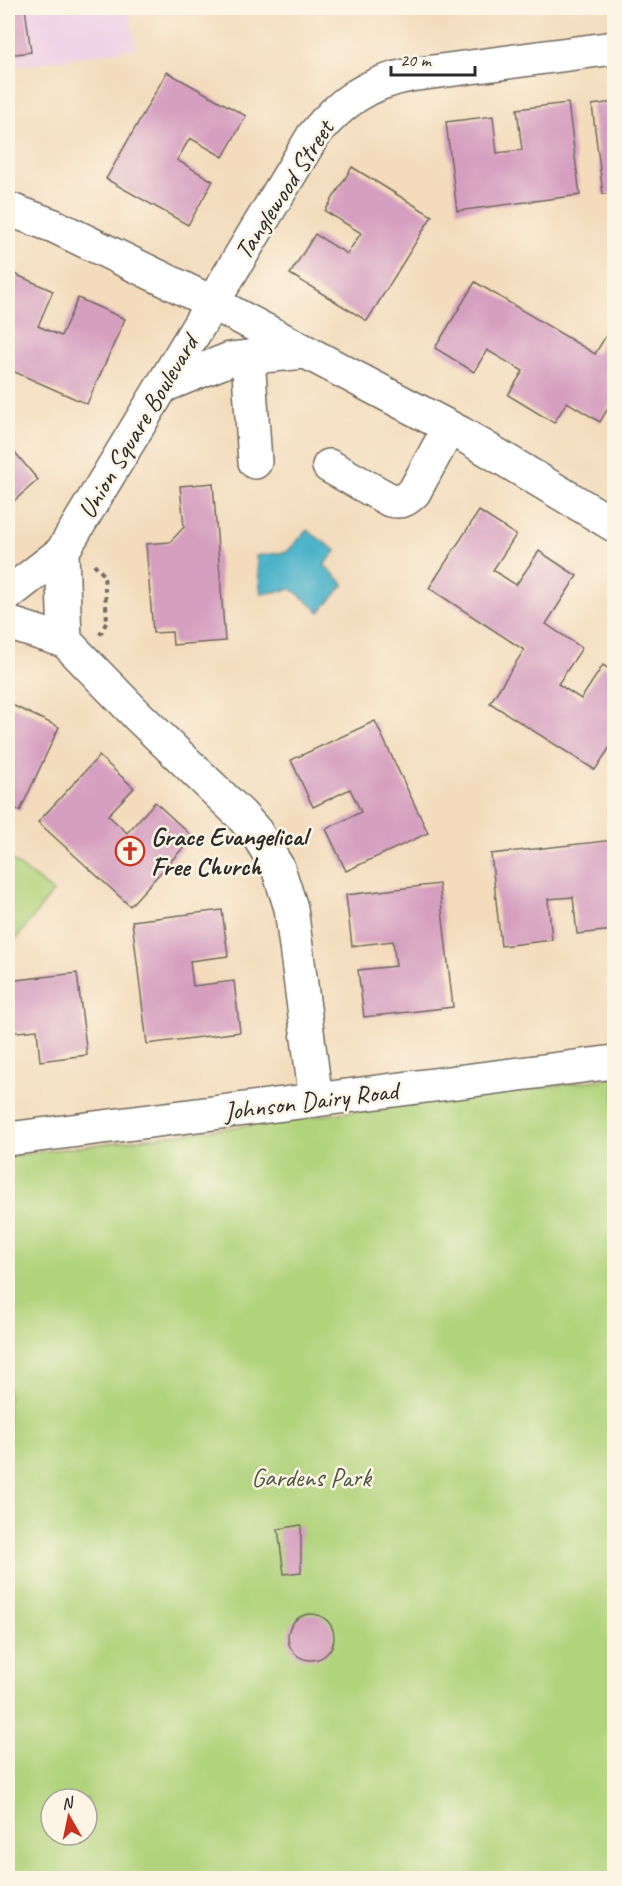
<svg xmlns="http://www.w3.org/2000/svg" width="622" height="1886" font-family="Caveat,sans-serif">
<style>
.built{fill:#efd0e6}
.green{fill:#b1d37b;stroke:#6e7f53;stroke-width:1.5;fill-rule:evenodd}
.water{fill:#4bb3c9;stroke:#3b6f7a;stroke-width:1.5}
.building{fill:#d59fc0}
.lines{fill:none;stroke-linecap:round;stroke-linejoin:round}
.minor-casing{stroke:#71695e;stroke-width:36}
.path{stroke:#71695e;stroke-width:4;stroke-dasharray:4.5 4.5;stroke-linecap:butt}
.minor{stroke:#fff;stroke-width:33}
.labels{text-anchor:middle;dominant-baseline:central;stroke-width:5;stroke-linejoin:round;paint-order:stroke}
.street-label{font-size:26px;fill:#2b2b2b;stroke:#fcf5e5}
.poi-label{font-size:26px;font-weight:bold;fill:#2b2b2b;stroke:#fcf5e5;text-anchor:start}
.park-label{font-size:26px;fill:#4c553f;stroke:#fcf5e5}
</style>
<rect width="100%" height="100%" fill="#fcf5e5"/>
<filter id="ink" filterUnits="userSpaceOnUse"><feTurbulence type="fractalNoise" baseFrequency=".0167" numOctaves="2"/><feDisplacementMap in="SourceGraphic" scale="12" xChannelSelector="R" yChannelSelector="G"/><feConvolveMatrix kernelMatrix="1 2 1 2 8 2 1 2 1" color-interpolation-filters="sRGB"/></filter>
<filter id="wash" filterUnits="userSpaceOnUse"><feTurbulence type="fractalNoise" baseFrequency=".008" numOctaves="4" result="noise"/><feDisplacementMap in="SourceGraphic" scale="24" xChannelSelector="R" yChannelSelector="G"/><feGaussianBlur stdDeviation="1.35" result="paint"/><feColorMatrix in="noise" values="0 0 0 0 0 0 0 0 0 0 0 0 0 0 0 0 0 1.4 0 .05"/><feComposite in="paint" operator="in"/></filter>
<g filter="url(#wash)">
<rect width="100%" height="100%" fill="#f3dbbc"/>
<path class="built" d="M8,8h121l7,40 -128,20z"/>
<g class="green">
<path d="M8,857l45,35 -40,51 -5,-4z"/>
<path d="M614,1078v800h-606v-722zM51,1799h36v36h-36z"/>
</g>
<path class="water" d="M307,530l29,21 -12,14 20,19 -24,28 -28,-23 -31,5 -5,-38 31,-4z"/>
<g id="blocks">
<g class="building">
<path d="M8,8h17l6,44 -23,3z"/>
<path d="M167,72l79,44 -23,41 -33,-19 -13,22 36,21 -25,44 -82,-46z"/>
<path d="M614,102v91l-11,1 -11,-89z"/>
<path d="M568,103l12,92 -123,16 -11,-89 47,-6 4,37 25,-3 -5,-41z"/>
<path d="M352,167l80,49 -65,105 -77,-47 25,-40 32,20 14,-21 -36,-22z"/>
<path d="M10,272l43,19 -15,35 23,10 17,-38 47,21 -38,85 -79,-35v-91z"/>
<path d="M475,282l120,72 15,-25 4,3v66l-14,24 -33,-20 -13,21 -46,-28 15,-24 -36,-21 -13,22 -39,-24z"/>
<path d="M8,444l30,36 -30,26z"/>
<path d="M213,483l12,158 -52,4 -1,-13 -19,1 -7,-89 24,-2 14,-15 -4,-41z"/>
<path d="M479,511l37,24 -23,35 23,15 23,-34 38,25 -31,48 36,24 -24,36 23,15 22,-34 11,7v69l-19,29 -105,-67 34,-53 -95,-62z"/>
<path d="M12,705l47,22 -39,84 -12,-6v-90z"/>
<path d="M375,721l53,112 -82,38 -20,-42 35,-17 -11,-23 -37,18 -22,-47z"/>
<path d="M99,756l35,32 -26,27 19,18 28,-31 38,35 -63,69 -92,-84z"/>
<path d="M614,840v90l-37,4 -4,-37 -25,2 4,41 -51,6 -10,-92z"/>
<path d="M439,884l14,123 -89,10 -6,-47 38,-4 -3,-25 -41,5 -6,-51z"/>
<path d="M222,910l6,46 -38,5 3,25 41,-5 6,51 -93,12 -15,-123z"/>
<path d="M77,973l10,82 -47,6 -3,-31 -29,3v-52z"/>
<path d="M301,1525v47l-17,2 -6,-45z"/>
<circle cx="311" cy="1637" r="23"/>
</g>
</g>
</g>
<g filter="url(#ink)">
<use href="#blocks" fill-opacity="0" stroke="#71695e" stroke-width="1.5"/>
<g class="lines">
<g class="minor-casing">
<g id="minor">
<path d="M8,209l46,17 159,77 247,130 154,92"/>
<path d="M248,357l7,105"/>
<path d="M163,386l67,-27 75,-7"/>
<path d="M329,466l61,34c11,3 16,0 24,-8l35,-64"/>
<path d="M62,552l3,89 72,74 104,100 15,17 22,36 13,40 25,192"/>
<path d="M8,594l54,-42 251,-416c27,-33 54,-53 97,-61l204,-27"/>
<path d="M8,623l57,18"/>
<path d="M8,1139l606,-77"/>
</g>
</g>
<path class="path" d="M94,564l10,11 3,46 -7,14"/>
<use href="#minor" class="minor"/>
</g>
</g>
<defs>
<g id="church-ring" transform="scale(1.5)"><circle r="9.5" fill="#fcf5e5" stroke="#c8321e" stroke-width="1.5"/><path d="M-1.2-6h2.4v3.5h3.3v2.4h-3.3V6h-2.4V-.1h-3.3v-2.4h3.3Z" fill="#c8321e"/></g>
</defs>
<g fill-rule="evenodd">
<use href="#church-ring" x="130" y="851"/>
</g>
<g class="labels">
<g class="street-label">
<text transform="translate(284 190) rotate(-57)">Tanglewood Street</text>
<text transform="translate(138 427) rotate(-59)">Union Square Boulevard</text>
<text transform="translate(311 1101) rotate(-7)">Johnson Dairy Road</text>
</g>
<g class="poi-label">
<text x="151" y="836">Grace Evangelical<tspan x="151" dy="30">Free Church</tspan></text>
</g>
<g class="park-label">
<text x="311" y="1477">Gardens Park</text>
</g>
</g>
<rect width="622" height="1886" fill="none" stroke="#fcf5e5" stroke-width="30"/>
<g transform="translate(69 1817) rotate(351)"><circle r="28" fill="#fcf5e5" stroke="#a8a49b" stroke-width="1.5"/>
<path d="M0-4.5L10 22L0 15L-10 22Z" fill="#c8321e"/>
<text y="-9" font-size="16" font-weight="bold" text-anchor="middle" fill="#2b2b2b">N</text>
</g>
<path d="M391 66v9h84v-9" fill="none" stroke="#2b2b2b" stroke-width="3"/>
<text x="400" y="66" font-size="18" fill="#2b2b2b" stroke="#fcf5e5" stroke-width="4.5" paint-order="stroke">20 m</text>
</svg>
